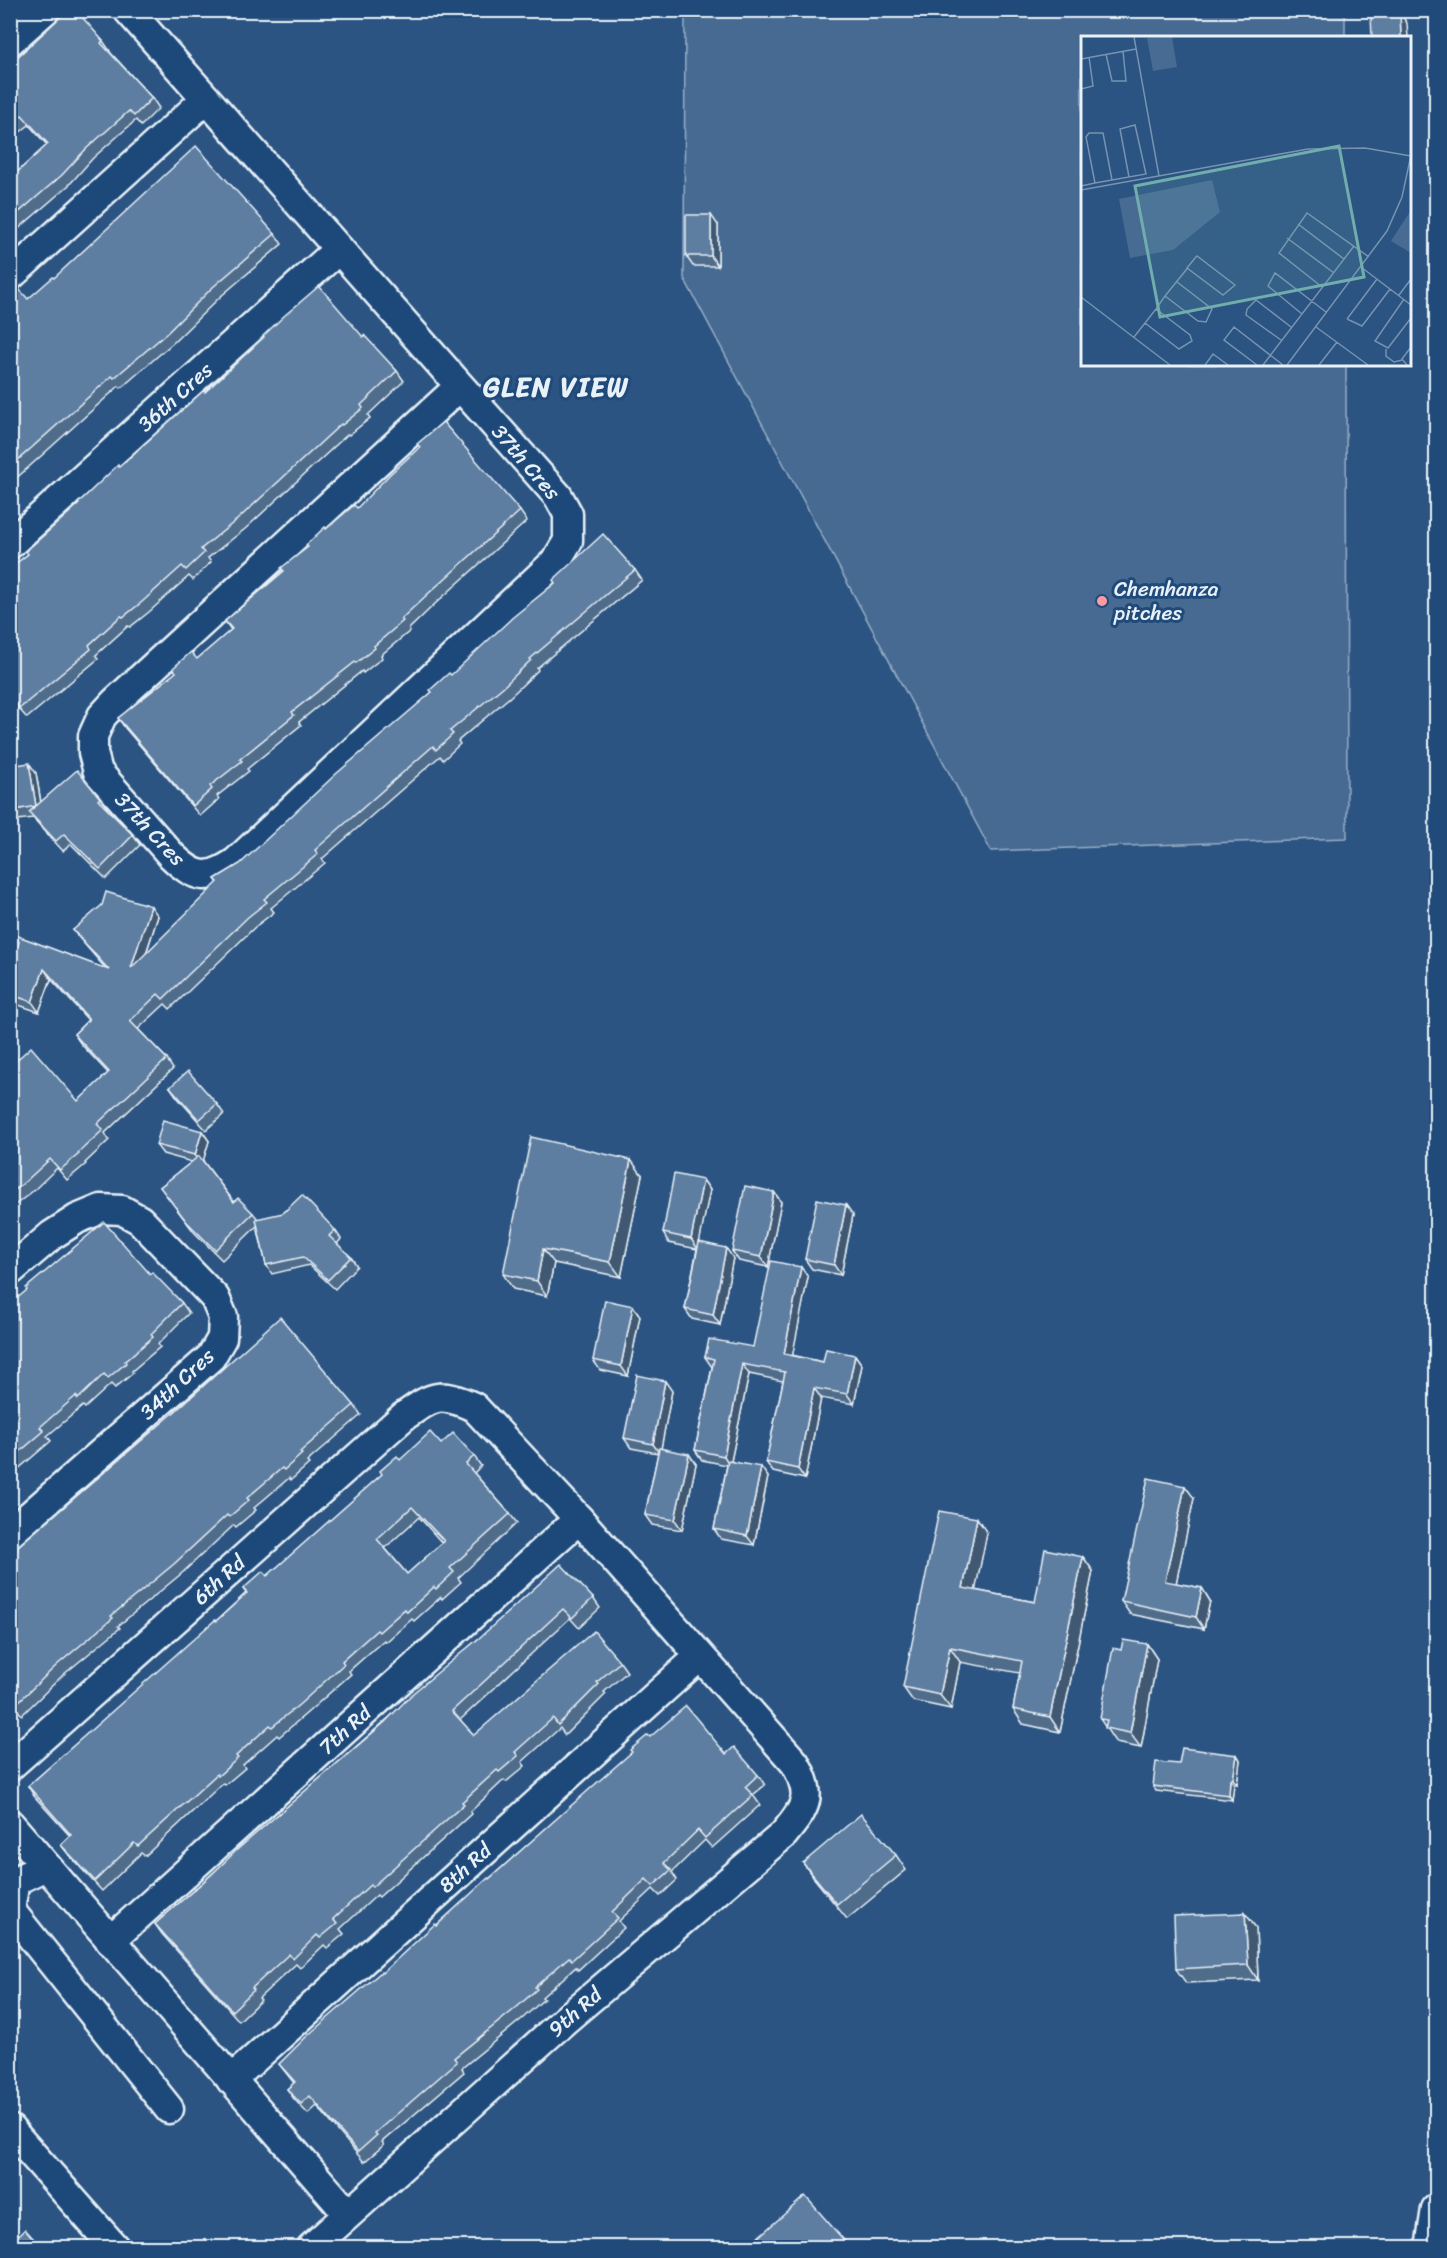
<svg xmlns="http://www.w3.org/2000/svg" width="1447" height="2258" font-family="Sriracha,sans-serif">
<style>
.green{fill:#476b93;stroke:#98aec6;stroke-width:1.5}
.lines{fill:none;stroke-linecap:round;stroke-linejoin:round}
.minor-casing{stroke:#e8f1f8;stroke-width:33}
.minor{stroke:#1f4a7a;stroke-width:28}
.wall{fill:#506c8a;stroke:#e8f1f8;stroke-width:1.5;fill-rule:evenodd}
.shaded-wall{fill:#415871;stroke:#e8f1f8;stroke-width:1.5}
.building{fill:#5d7da1;stroke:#e8f1f8;stroke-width:1.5;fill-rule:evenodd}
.poi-dot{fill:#ff9aa2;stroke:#1f4a7a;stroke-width:2}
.labels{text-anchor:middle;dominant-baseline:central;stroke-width:6;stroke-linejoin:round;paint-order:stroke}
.street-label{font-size:21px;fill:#e8f1f8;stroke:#1f4a7a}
.poi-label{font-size:21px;fill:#e8f1f8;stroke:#1f4a7a;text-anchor:start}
.district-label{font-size:27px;font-weight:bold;letter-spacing:1.5px;fill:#e8f1f8;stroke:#1f4a7a}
.inset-road{fill:none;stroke:#7793b1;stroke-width:1.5}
.view{fill:#71adac;fill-opacity:0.15;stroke:#71adac;stroke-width:3}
.inset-edge{fill:none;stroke:#e8f1f8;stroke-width:3}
</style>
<rect width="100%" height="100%" fill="#2b5482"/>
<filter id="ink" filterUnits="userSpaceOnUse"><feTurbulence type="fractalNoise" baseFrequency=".0167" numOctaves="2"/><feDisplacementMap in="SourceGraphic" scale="12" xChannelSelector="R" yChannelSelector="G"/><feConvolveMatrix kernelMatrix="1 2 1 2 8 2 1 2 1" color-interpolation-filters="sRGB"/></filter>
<g filter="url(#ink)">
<path class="green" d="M685,11h660v26l-263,1v326l264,1 1,473 -356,13 -307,-573z"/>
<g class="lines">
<g class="minor-casing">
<g id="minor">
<path d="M128,10l316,358 16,18 98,110 10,18v27l-12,20 -320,301c-28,19 -40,17 -64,-6l-74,-84 -5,-19v-17l9,-20 13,-14 345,-316"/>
<path d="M10,41l35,-31"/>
<path d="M10,276l196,-177"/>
<path d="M10,544l329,-295"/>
<path d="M10,1271l42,-36 25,-16 24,-10 21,1 18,10 75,78 8,19 -1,21 -11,19 -201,176"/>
<path d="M10,1766l393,-349c30,-21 35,-26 71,-10l105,112 216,244c19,34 11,44 -11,71l-219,186 -254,228"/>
<path d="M10,1824l338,390"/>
<path d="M10,1909l5,-28 31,-15"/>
<path d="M10,1910l159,199"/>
<path d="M110,1941l469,-422"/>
<path d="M231,2080l468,-423"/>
<path d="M10,2129l105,119"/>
<path d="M1430,2248l6,-39"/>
</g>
</g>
<use href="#minor" class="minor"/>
</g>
<g class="wall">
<path d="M103,41l7,10v1l42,46 7,10 -18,18 -5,-6 -43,38 -24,27 -59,51v-65l4,4 33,-30 -18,-20 -19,15v-76z"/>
<path d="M718,225v41h-25l-7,-10z"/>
<path d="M275,234l7,10 -62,53 -46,45 -53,46 -2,-2 -108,97 -1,-1v-185l18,2 26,-21z"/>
<path d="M363,337l34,34 7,10 -36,34 2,3 -21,17 -1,-1 -103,95 -37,29 3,4 -18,18 -4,-4 -40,36 -19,15 -2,-1 -32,29 2,4 -71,59 -17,-19v-131l18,-14 91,-87 86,-75z"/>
<path d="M357,508l163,3 7,10 -91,82 -27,26 1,2 -29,24 1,3 -19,15 -1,-2 -63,51 2,3 -54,44 2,2 -32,25 2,3 -19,17 -75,-88 -7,-10 79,-59 34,-29 -6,-9 59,-50 42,-42z"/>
<path d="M635,570l7,10 -105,88 1,2 -27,26 -53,45 2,3 -17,16 -3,-4 -118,103 3,4 -54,45 3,4 -19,15 -85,82 -5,-5 -27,25 29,30 6,10 -68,64 4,7 -24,23 1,1 -19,16 -10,-12 -24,23 -23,18v-143l68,35 30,-28 -27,-29 -7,-10 14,-14 -37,-41 -12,33 -29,-10v-38l6,-14 -6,5v-22l96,36 -26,-30 -7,-9 85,-14 -12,38 72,-71 -3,-4 25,-15 211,-189z"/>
<path d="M10,766l26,7 5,29 59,-4 7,10h-1l27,27 7,10 -34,34 -35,-35 -8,7 -30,-33 -23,3z"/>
<path d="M170,1087l47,17 7,10 -18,16 -29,-33z"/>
<path d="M202,1131l7,10 -6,20 31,41 19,11 5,6 77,11 6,9 -4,5 14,13 6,9 -22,23 -26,-24 -37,9 -6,-9 -9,-39 -35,34 -28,-28 -34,-45 32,-25 -29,-8 -7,-9z"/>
<path d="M642,1175l-21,102 -67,-14 -7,33 -34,-7 -10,-15z"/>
<path d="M703,1180l7,10 -11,52 34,16 -13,67 -28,-6 -7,-10 12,-60 -28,-6 -6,-10z"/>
<path d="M774,1192l7,10 -13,65 -29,-6 -7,-10z"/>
<path d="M853,1215l-12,60 -29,-6 -7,-10z"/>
<path d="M150,1274l32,29 7,10 -31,31 2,3 -28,24 1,2 -18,15 -4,-4 -26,24 -2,-2 -36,30 4,5 -41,35v-172z"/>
<path d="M808,1277l-16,78 31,7 32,-7 7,10 -8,39 -33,-6 -16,81 -32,-7 -7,-10 17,-81 -34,-7 -18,87 37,16 -14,68 -33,-6 -7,-10 13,-64 -25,-5 -7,-10 17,-83 -7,-10 48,-10z"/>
<path d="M633,1306l7,10 -12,60 -28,-6 -7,-10z"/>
<path d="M672,1391l-11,57 35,16 -14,66 -30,-5 -7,-10 13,-62 -27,-5 -7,-10z"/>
<path d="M354,1405l7,10 -54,47 2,2 -18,16 -2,-2 -35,30 2,2 -20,17 -2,-2 -53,49 -63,52 2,2 -57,47 -41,40 -12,-13v-146z"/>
<path d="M441,1444l33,12 7,10 -7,7 36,41 7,9 -59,55 3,4 -19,17 -1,-2 -27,24 -2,-2 -26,23 -2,-2 -35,31 2,3 -44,39 -28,24 -2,-2 -34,30 2,3 -20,17 -2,-2 -78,73 -4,-3 -39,38 -34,-37 -7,-9 9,-9 -36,-40 -6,-10 188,-165 30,-28 -3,-4 24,-13 133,-116zM419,1517l23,26 -35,31 -22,-26z"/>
<path d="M1194,1498l-18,85 26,5 8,13 -6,28 -74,-15 -9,-13z"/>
<path d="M987,1533l-12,57 60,12 48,-45 10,14 -33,161 -37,-8 -10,-15 7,-36 -60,-11 -9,47 -38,-8 -10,-14z"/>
<path d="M593,1598l7,10 -21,20 -9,-10 -110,102 14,15 146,-73 7,10 -23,20 2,2 -41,41 -5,-7 -38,34 3,4 -19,16 -2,-2 -34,32 1,2 -92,83 -2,-2 -37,34 4,5 -17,14 -3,-3 -24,23 -4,-4 -37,34 2,2 -22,21 -77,-87 -7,-10 323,-285z"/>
<path d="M1147,1644l10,15 -16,89 -25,-5 -16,-24 21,-69z"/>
<path d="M650,1737l76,17 32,21 7,10 -12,10 7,10 -48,43 -7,-8 -33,32 5,8 -17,16 -7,-7 -34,32 5,7 -46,42 -2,-3 -34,30 2,2 -21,19 -61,50 2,4 -82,70 2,3 -20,17 -47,-56 -9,8 -14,-15 -7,-10 7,-6 -15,-19z"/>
<path d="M1237,1755l3,5 -3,24h-3l-2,16 -76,-9 -3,-5 26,-22z"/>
<path d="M896,1855l10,15 -59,49 -34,-42 -10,-14z"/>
<path d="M1245,1913l11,15 2,52 -72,3 -10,-14z"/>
</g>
<g class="shaded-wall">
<path d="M1400,13l7,10 1,15h-7z"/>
<path d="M711,215l7,10v41l-7,-10z"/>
<path d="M29,763l7,10 7,43 -7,-10z"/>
<path d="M151,906l7,10 -20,62 -7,-10z"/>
<path d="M44,969l7,10 -12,33 -7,-10z"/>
<path d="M202,1131l7,10 -7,24 -7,-10z"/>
<path d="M631,1160l11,15 -21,102 -11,-15z"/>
<path d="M703,1180l7,10 -12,59 -7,-10z"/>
<path d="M774,1192l7,10 -13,65 -7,-10z"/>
<path d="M846,1205l7,10 -12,60 -7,-10z"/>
<path d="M726,1248l7,10 -13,67 -7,-10z"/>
<path d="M543,1249l11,14 -7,33 -10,-15z"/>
<path d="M801,1267l7,10 -17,86 -7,-9z"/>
<path d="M633,1306l7,10 -12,60 -7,-10z"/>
<path d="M855,1355l7,10 -8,39 -7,-10z"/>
<path d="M742,1364l7,10 -19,92 -6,-10z"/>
<path d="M665,1381l7,10 -12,63 -7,-10z"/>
<path d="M814,1388l7,10 -16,81 -7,-10z"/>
<path d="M689,1454l7,10 -14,66 -7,-10z"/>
<path d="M761,1467l7,10 -14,68 -7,-9z"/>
<path d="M1185,1486l9,12 -20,95 -9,-12z"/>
<path d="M977,1518l10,15 -14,69 -10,-14z"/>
<path d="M1083,1557l10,14 -33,161 -10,-15z"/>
<path d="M1202,1588l8,13 -6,28 -8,-12z"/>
<path d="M1147,1644l10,15 -16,89 -11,-15z"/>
<path d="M950,1647l10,15 -9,47 -11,-14z"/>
<path d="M1237,1755l3,5 -3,24 -4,-5z"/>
<path d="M1230,1779l4,5 -2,16 -3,-5z"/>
<path d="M1245,1913l11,15 2,52 -10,-15z"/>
</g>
<g class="building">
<path d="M68,10h8l27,31 -2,2 51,55 -18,18 -5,-5 -43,38 -24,26 -52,45v-49l4,4 34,-31 -26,-29 -12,9v-60z"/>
<path d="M1400,13l1,25h-29l-1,-23z"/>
<path d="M196,146l79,88 -62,53 -46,46 -53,45 -2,-2 -102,91v-170l9,-8 9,10 25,-22 1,1z"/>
<rect x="686" y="215" width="25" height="41"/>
<path d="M319,286l44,51 1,-2 33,36 -36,34 2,3 -21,17 -1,-1 -103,95 -37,30 3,4 -18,17 -4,-4 -40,36 -19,15 -2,-1 -32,29 2,4 -71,59 -10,-11v-129l18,-14 -2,-3 53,-47 -1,-1 40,-38 1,2 84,-76 2,1 59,-55 -1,-1 21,-20z"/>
<path d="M443,422l77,89 -91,82 -28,26 2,2 -29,25 1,2 -19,15 -1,-1 -63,50 2,3 -54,44 2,2 -32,25 2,3 -19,17 -75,-88 58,-46 -3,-4 18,-16 6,7 35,-30 -7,-8 59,-50 -3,-3 27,-21 -2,-2 19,-18 1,2 28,-24 3,3 33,-34 30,-27 -3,-3z"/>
<path d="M603,534l32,36 -105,89 1,1 -27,26 -54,45 3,3 -17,16 -3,-4 -118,104 3,4 -54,45 3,3 -19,15 -85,82 -5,-5 -28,27 37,38 -70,65 6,6 -25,23 1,1 -19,16 -10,-11 -24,22 -16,13v-128l21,-19 47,54 31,-29 -35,-38 15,-15 -45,-50 -12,33 -22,-8v-30l9,-22 -5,-6 -4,3v-6l99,37 -36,-40 29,-25 4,-13 45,14 -20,62 87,-86 -3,-3 25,-15 96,-90 96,-82 -2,-2 19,-17 2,2 62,-58 42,-34 -2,-3z"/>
<path d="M29,763l7,43 41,-36 23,28 -2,2 35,35 -33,34 -36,-35 -8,7 -27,-29 7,-6 -26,5v-45z"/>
<path d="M188,1071l29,33 -18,16 -29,-33z"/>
<path d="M163,1120l39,11 -7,24 -39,-10z"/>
<path d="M531,1137l100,23 -21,102 -67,-13 -6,32 -34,-7z"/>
<path d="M199,1156l35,46 4,-4 15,15 -38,37 -28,-28 -27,-35z"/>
<path d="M674,1174l29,6 -12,59 -28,-6z"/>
<path d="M745,1186l29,6 -13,65 -29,-6z"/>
<path d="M302,1195l33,35 -6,6 22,21 -23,23 -25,-23 -37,8 -10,-46 27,-6z"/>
<path d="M817,1199l29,6 -12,60 -29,-6z"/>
<path d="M104,1222l46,52 2,-2 30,31 -31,31 2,3 -28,24 1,2 -18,15 -4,-4 -26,25 -2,-3 -36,31 4,4 -34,29v-156l17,-14 -1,-2z"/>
<path d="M699,1242l27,6 -13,67 -28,-6z"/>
<path d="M771,1261l30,6 -17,87 39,8 3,-13 29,6 -8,39 -33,-6 -16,81 -32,-7 19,-90 -43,-8 -18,92 -29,-6 19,-91 -9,-2 4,-18 44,8z"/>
<path d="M605,1300l28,6 -12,60 -28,-6z"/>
<path d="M280,1317l74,88 -54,47 2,2 -18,16 -2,-2 -35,30 2,2 -20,17 -2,-2 -53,49 -63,52 2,2 -56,47 -42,40 -5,-5v-144l8,-6 -2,-2 154,-132z"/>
<path d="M637,1375l28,6 -12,63 -29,-6z"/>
<path d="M430,1432l11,12 12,-11 21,23 -8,8 44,50 -60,54 4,4 -18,17 -2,-2 -27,25 -2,-3 -26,23 -2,-2 -35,31 2,3 -44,40 -28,23 -2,-2 -34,31 2,2 -20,18 -1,-2 -79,72 -4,-3 -39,38 -34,-36 10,-10 -43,-49 187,-166 1,1 31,-28 -4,-4 20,-18 4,5 115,-102 -2,-3 17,-15 3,4zM412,1507l32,34 -37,33 -30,-35z"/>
<path d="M659,1448l30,6 -14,66 -30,-5z"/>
<path d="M728,1461l33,6 -14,69 -33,-7z"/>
<path d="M1148,1478l37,8 -20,95 37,7 -6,29 -75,-16z"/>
<path d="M939,1511l38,7 -14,70 72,14 10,-53 38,8 -33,160 -37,-8 9,-48 -72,-14 -10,48 -37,-8z"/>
<path d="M561,1564l32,34 -21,20 -9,-9 -111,102 22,24 120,-104 26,31 -23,20 2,2 -41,41 -5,-7 -38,34 3,4 -19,16 -2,-2 -35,32 2,2 -92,83 -2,-2 -37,34 4,5 -17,14 -3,-3 -24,24 -4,-5 -37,34 2,2 -22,21 -77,-87 56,-49 28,-27 146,-126 28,-29 65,-54z"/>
<path d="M1123,1640l24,4 -17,89 -25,-5 2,-8 -7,-1 13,-71 8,2z"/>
<path d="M686,1706l40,48 8,-7 24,28 -13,12 8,8 -48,43 -7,-8 -34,33 7,7 -18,16 -7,-7 -34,33 6,6 -46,42 -3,-3 -34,30 2,2 -21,19 -62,50 3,4 -82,71 2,2 -19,17 -48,-56 -9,8 -14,-15 8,-7 -16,-18 28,-28 74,-64 1,1 53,-49 1,2 52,-48 1,1 103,-92 40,-35 -2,-2 18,-15 2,2z"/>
<path d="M1182,1748l55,7 -4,24h-3l-1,16 -76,-9 3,-24 23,2z"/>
<path d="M861,1814l35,41 -59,49 -34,-41z"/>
<path d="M1245,1913l3,52 -72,4 -2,-53z"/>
<path d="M805,2196l45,51h-86l-8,-8z"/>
<path d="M10,2225l9,10 6,-6 15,17 -1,1h-29z"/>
<path d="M573,2241l6,6h-12z"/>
</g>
</g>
<circle class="poi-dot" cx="1102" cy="601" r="6"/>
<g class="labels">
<g class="street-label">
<text transform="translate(175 397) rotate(-42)">36th Cres</text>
<text transform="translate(526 462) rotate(49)">37th Cres</text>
<text transform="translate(150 829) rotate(47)">37th Cres</text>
<text transform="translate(177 1384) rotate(-43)">34th Cres</text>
<text transform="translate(219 1580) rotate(-42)">6th Rd</text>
<text transform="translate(345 1730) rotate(-42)">7th Rd</text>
<text transform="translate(465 1868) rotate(-42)">8th Rd</text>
<text transform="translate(575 2012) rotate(-41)">9th Rd</text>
</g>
<g class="poi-label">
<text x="1114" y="589">Chemhanza<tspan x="1114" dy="24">pitches</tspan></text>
</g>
<g class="district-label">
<text x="556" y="387">GLEN VIEW</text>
</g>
</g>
<g transform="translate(1081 36)">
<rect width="330" height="330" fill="#2b5482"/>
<path d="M91,1l5,30 -24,4 -6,-33zM131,144l8,32 -47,38 -43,8 -11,-59zM330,174v43l-20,-12z" fill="#476b93"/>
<path class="inset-road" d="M53,1l25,139M25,18l6,27h14l-3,-30M0,23l55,-10M0,53l12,-3 -4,-29M14,147l-9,-46 3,-4h14l9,47M0,150l14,-3 51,-9 -11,-49 -15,4 9,48M0,154l227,-41 57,-1 46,8M217,188l46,35M206,202l47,35M280,231l50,38M241,251l-43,-34 28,-40 62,44M318,259l12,-16M84,260l33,25 8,1 6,-13 -35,-27M0,261l89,68M323,263l-29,42 13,7 23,-30M221,278l-34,-28 7,-13 51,39M266,283l15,7 28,-37M266,283l30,-40M64,287l34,26 13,-8 -2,-6 -34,-26M235,291l52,38M53,301l22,-28 9,-13 21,-26 1,-2 8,-10 2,-2 38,29 -12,10 -36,-27M200,304l-35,-25 1,-6 9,-9 35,27M305,313v7l8,6 8,-2M124,329l8,-11 15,11M176,329l-33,-25 10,-13 49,38M182,329l91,-119M206,329l100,-134 15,-34 9,-42M238,329l18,-23M326,329l-5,-6 9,-12"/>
<path class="view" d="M258,110l25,131 -204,40 -25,-131z"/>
<rect width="330" height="330" class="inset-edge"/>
</g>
<rect width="1447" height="2258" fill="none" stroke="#1f4a7a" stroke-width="36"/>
<rect x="18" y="18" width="1411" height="2222" fill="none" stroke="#e8f1f8" stroke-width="2" filter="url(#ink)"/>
</svg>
